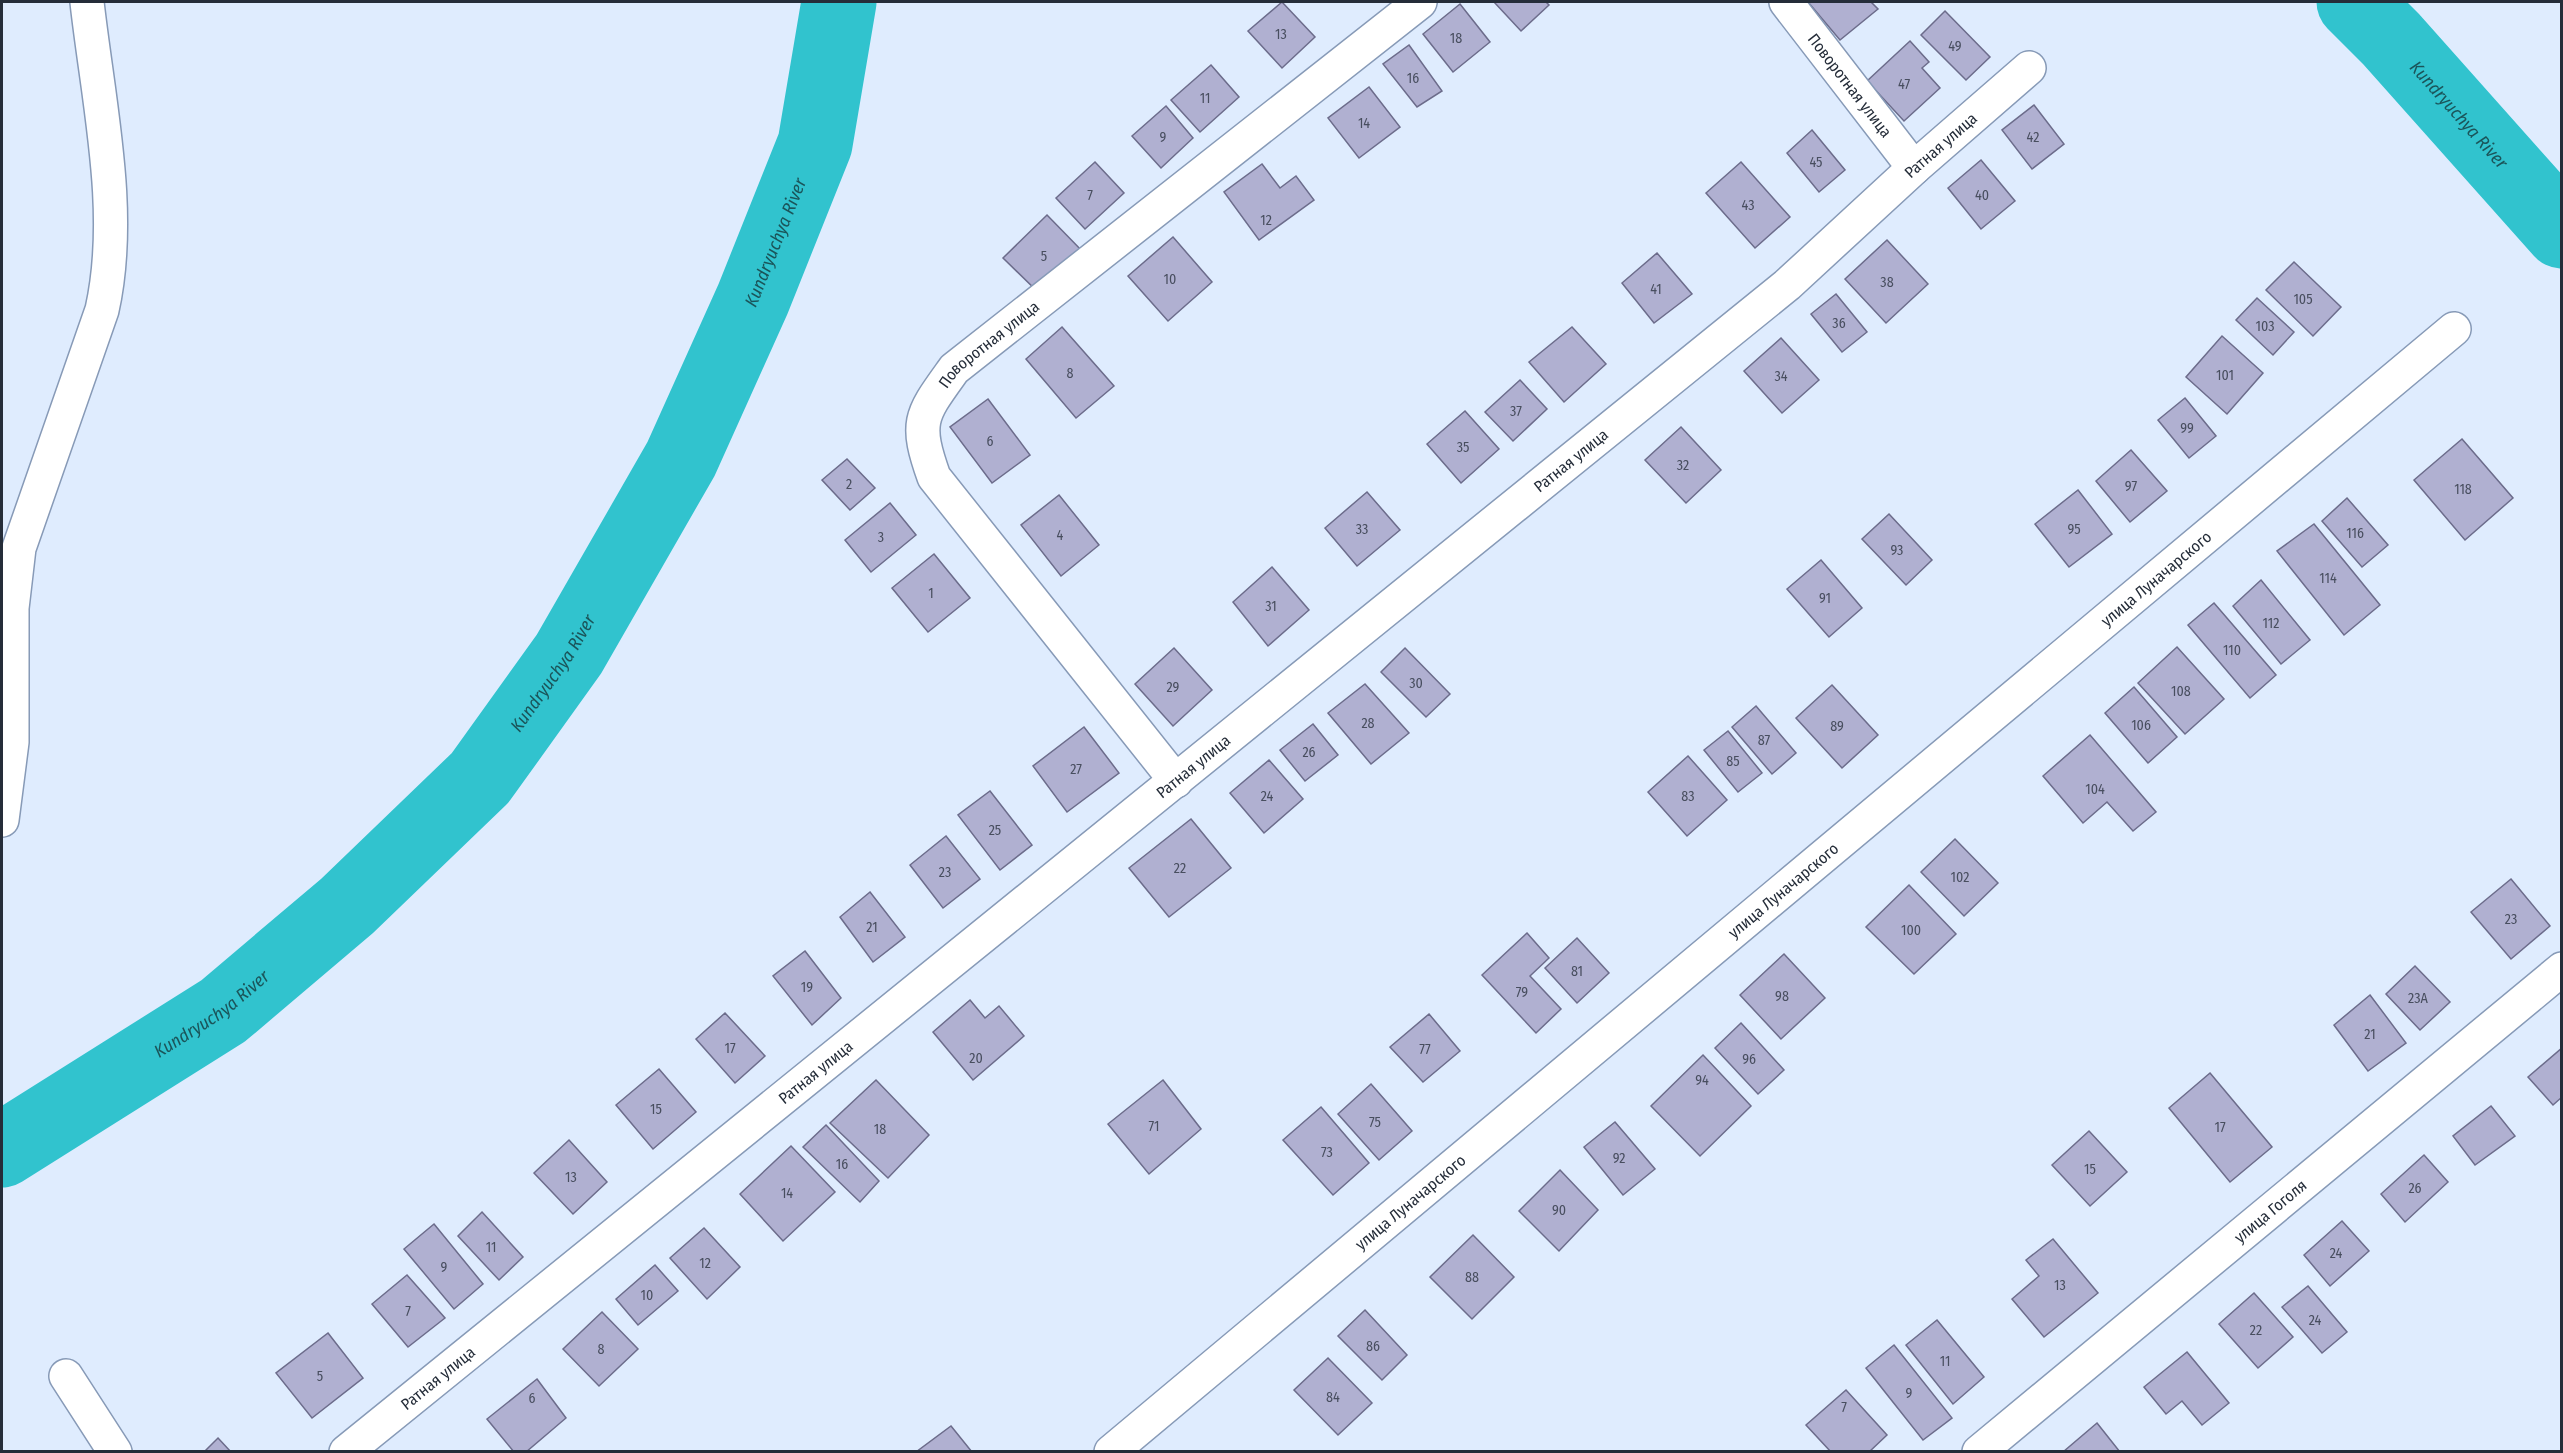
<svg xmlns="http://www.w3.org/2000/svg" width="2563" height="1453" font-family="'Fira Sans Condensed',sans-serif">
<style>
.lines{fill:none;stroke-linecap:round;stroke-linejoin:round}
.river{stroke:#31c3ce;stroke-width:75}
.building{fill:#b0b0d1;stroke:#6c6c8b;stroke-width:1.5}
.minor-casing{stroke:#879ab7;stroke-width:36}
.minor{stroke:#fff;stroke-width:33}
.labels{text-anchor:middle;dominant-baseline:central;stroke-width:6;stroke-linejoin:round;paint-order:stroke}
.number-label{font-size:14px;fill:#484e5f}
.street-label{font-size:16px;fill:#252d39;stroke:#dfecfe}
.water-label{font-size:18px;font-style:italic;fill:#1b555a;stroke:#dfecfe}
</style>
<rect width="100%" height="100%" fill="#dfecfe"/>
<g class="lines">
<g class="river">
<path id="s1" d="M2354,2l37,37 171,192"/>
<path id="s2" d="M2,1150l221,-139 124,-105 133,-128 89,-124 112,-195 72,-160 62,-155 24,-142"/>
</g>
</g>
<g class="building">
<path d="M1282,2l33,35 -33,31 -34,-37z"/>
<path d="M1494,2h52l3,3 -28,26z"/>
<path d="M1808,2h63l7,7 -38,31z"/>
<path d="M1460,4l30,38 -37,30 -30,-38z"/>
<path d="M1945,11l45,46 -24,23 -45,-45z"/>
<path d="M1910,41l19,21 -7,6 18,20 -36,33 -37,-40z"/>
<path d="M1409,45l33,46 -25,16 -34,-43z"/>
<path d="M1211,65l28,32 -39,35 -29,-32z"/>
<path d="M1369,87l31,40 -41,31 -31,-40z"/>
<path d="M2034,105l30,39 -32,25 -30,-39z"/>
<path d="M1166,106l27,32 -32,30 -29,-32z"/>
<path d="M1812,130l33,40 -26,22 -32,-39z"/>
<path d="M1981,160l34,41 -34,28 -33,-41z"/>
<path d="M1095,162l29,31 -39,36 -29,-31z"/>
<path d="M1741,162l49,55 -35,31 -49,-55z"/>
<path d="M1262,164l18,24 16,-12 18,24 -55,40 -35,-48z"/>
<path d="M1047,215l38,39 -44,41 -38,-37z"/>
<path d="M1173,237l39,45 -44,39 -40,-45z"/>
<path d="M1887,240l41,44 -42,39 -41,-44z"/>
<path d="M1657,253l35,41 -38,29 -32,-40z"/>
<path d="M2294,262l47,45 -28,29 -47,-46z"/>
<path d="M1836,294l31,38 -25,20 -31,-38z"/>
<path d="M2257,298l37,34 -21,23 -37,-35z"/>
<path d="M1062,327l52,59 -38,32 -50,-59z"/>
<path d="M1572,327l34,37 -42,38 -35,-40z"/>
<path d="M2222,336l41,37 -36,41 -41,-37z"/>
<path d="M1781,338l38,42 -37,33 -38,-42z"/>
<path d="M1520,380l27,29 -34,32 -28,-29z"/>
<path d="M2185,398l31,38 -27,22 -31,-38z"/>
<path d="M988,399l42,56 -38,28 -42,-56z"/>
<path d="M1465,411l34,38 -38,34 -34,-39z"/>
<path d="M1681,427l40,43 -35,33 -41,-43z"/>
<path d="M2462,439l51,59 -48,42 -51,-60z"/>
<path d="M2131,450l36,41 -37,31 -34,-41z"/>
<path d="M847,459l28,29 -25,22 -28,-30z"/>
<path d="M2078,490l34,44 -43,33 -34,-43z"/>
<path d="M1367,492l33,38 -43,36 -32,-38z"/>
<path d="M1059,495l40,50 -38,31 -40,-51z"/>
<path d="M2347,498l41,47 -26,22 -40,-46z"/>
<path d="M890,503l26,32 -45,37 -26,-32z"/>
<path d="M1889,514l43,46 -26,25 -44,-46z"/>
<path d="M2314,524l66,81 -36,30 -67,-84z"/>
<path d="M934,554l36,44 -42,34 -36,-44z"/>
<path d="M1821,560l41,48 -33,29 -42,-48z"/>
<path d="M1272,567l37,43 -41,36 -35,-44z"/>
<path d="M2261,580l49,60 -29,24 -48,-58z"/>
<path d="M2214,603l62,72 -26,23 -62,-73z"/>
<path d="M2177,647l47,52 -39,35 -47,-51z"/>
<path d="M1174,648l38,42 -39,36 -38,-42z"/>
<path d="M1405,648l45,46 -24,23 -45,-45z"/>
<path d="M1365,684l44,49 -38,31 -43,-51z"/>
<path d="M1832,685l46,50 -36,33 -46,-50z"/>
<path d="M2134,687l43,50 -29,26 -43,-50z"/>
<path d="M1756,706l40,47 -24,21 -40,-47z"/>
<path d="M1313,724l25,31 -33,26 -25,-31z"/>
<path d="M1084,727l35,46 -52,39 -34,-46z"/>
<path d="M1728,731l34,42 -24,19 -34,-42z"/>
<path d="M2090,735l66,77 -23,19 -26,-29 -24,21 -40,-47z"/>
<path d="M1688,756l39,44 -40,36 -39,-44z"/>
<path d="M1269,760l34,39 -39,34 -34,-40z"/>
<path d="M990,791l42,54 -32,25 -42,-55z"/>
<path d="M1191,819l40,49 -62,49 -40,-49z"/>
<path d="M946,836l34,43 -37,29 -33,-43z"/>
<path d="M1955,839l43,44 -34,33 -43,-44z"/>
<path d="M2511,879l39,47 -39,33 -40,-47z"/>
<path d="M1909,885l47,49 -42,40 -48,-47z"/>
<path d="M870,892l35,45 -32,25 -33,-45z"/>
<path d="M1527,933l22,25 -19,18 31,33 -25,24 -54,-58z"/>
<path d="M1577,938l32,35 -32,30 -32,-35z"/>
<path d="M805,951l36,47 -29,27 -39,-49z"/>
<path d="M1784,954l41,44 -44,41 -41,-44z"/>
<path d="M2415,966l35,36 -30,28 -34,-36z"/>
<path d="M2370,995l36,48 -38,28 -34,-46z"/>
<path d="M970,1000l15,18 14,-12 25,30 -51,44 -40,-48z"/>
<path d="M725,1013l40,43 -30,27 -39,-44z"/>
<path d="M1429,1014l31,37 -37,31 -33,-35z"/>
<path d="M1741,1023l43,47 -26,24 -43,-46z"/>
<path d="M2562,1048v49l-9,8 -25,-28z"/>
<path d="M1703,1055l48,51 -51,50 -49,-50z"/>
<path d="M659,1069l37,43 -43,37 -37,-44z"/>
<path d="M2210,1073l62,74 -42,35 -61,-74z"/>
<path d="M876,1080l53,55 -41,43 -58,-55z"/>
<path d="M1163,1080l38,49 -52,45 -41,-50z"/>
<path d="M1371,1084l41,47 -33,29 -41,-46z"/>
<path d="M2491,1106l24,30 -40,29 -22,-29z"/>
<path d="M1321,1107l48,56 -36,32 -50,-55z"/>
<path d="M1615,1122l40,47 -32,26 -39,-48z"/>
<path d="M826,1125l53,56 -19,21 -57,-55z"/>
<path d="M2089,1131l38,41 -37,34 -38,-41z"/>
<path d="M569,1140l38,42 -34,32 -39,-41z"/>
<path d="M791,1146l44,46 -52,49 -43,-47z"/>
<path d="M2424,1155l24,27 -43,40 -24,-28z"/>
<path d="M1560,1170l38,40 -39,41 -40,-40z"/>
<path d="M482,1212l41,45 -24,23 -41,-44z"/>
<path d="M2342,1221l27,30 -39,35 -26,-31z"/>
<path d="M434,1224l49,60 -29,25 -50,-60z"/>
<path d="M704,1228l36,39 -33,32 -37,-41z"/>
<path d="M1473,1235l41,42 -42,42 -42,-42z"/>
<path d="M2053,1239l45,54 -54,44 -32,-38 27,-23 -13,-16z"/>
<path d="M655,1265l23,26 -40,34 -22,-26z"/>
<path d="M407,1275l38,43 -37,29 -36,-43z"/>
<path d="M2308,1286l39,46 -25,21 -40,-46z"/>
<path d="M2254,1293l39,44 -35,31 -39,-44z"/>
<path d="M1365,1310l42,45 -25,25 -44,-44z"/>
<path d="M602,1312l36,37 -39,37 -36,-37z"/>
<path d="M1937,1320l47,57 -31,27 -47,-59z"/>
<path d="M328,1333l35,45 -51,40 -36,-45z"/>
<path d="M1894,1345l58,73 -29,22 -57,-72z"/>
<path d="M2187,1352l42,51 -27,22 -20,-24 -16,13 -22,-27z"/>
<path d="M1328,1358l44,45 -34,32 -44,-45z"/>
<path d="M537,1379l29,39 -40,34h-12l-27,-33z"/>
<path d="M1846,1390l41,45 -18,17h-38l-25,-27z"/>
<path d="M2097,1423l23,29h-57z"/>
<path d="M951,1426l21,26h-56z"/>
<path d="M218,1438l13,14h-27z"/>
</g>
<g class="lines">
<g class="minor-casing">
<g id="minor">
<path id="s3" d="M1786,2l128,166"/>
<path id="s4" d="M1176,781l-242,-304c-20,-56 -13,-62 20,-108l466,-367"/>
<path d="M2,820l10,-78v-134l7,-60 83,-238c22,-98 -4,-209 -15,-308"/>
<path d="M66,1376l49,76"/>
<path id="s5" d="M346,1452l1441,-1167 127,-117 115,-100"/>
<path id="s6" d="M1111,1452l1343,-1123"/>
<path id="s7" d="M1979,1452l583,-483"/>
</g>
</g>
<use href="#minor" class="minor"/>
</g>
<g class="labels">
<g class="number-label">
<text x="1281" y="34">13</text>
<text x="1456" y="38">18</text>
<text x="1955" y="46">49</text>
<text x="1413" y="78">16</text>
<text x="1904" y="84">47</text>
<text x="1205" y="98">11</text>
<text x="1364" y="123">14</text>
<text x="1163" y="137">9</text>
<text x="2033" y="137">42</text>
<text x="1816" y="162">45</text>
<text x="1090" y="195">7</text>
<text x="1982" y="195">40</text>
<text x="1748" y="205">43</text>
<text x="1266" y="220">12</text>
<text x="1044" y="256">5</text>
<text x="1170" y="279">10</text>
<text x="1887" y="282">38</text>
<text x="1656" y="289">41</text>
<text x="2303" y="299">105</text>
<text x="1839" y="323">36</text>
<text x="2265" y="326">103</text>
<text x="1070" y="373">8</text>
<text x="2225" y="375">101</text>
<text x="1781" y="376">34</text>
<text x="1516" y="411">37</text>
<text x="2187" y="428">99</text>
<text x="990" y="441">6</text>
<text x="1463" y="447">35</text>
<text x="1683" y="465">32</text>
<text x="849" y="484">2</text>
<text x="2131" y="486">97</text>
<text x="2463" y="489">118</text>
<text x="1362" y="529">33</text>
<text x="2074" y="529">95</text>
<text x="2355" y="533">116</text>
<text x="1060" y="535">4</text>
<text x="881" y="537">3</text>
<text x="1897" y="550">93</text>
<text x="2328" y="578">114</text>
<text x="931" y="593">1</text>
<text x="1825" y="598">91</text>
<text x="1271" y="606">31</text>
<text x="2271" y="623">112</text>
<text x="2232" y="650">110</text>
<text x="1416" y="683">30</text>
<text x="1173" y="687">29</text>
<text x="2181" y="691">108</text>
<text x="1368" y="723">28</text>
<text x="2141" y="725">106</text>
<text x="1837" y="726">89</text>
<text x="1764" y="740">87</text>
<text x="1309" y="752">26</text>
<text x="1733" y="761">85</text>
<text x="1076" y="769">27</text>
<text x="2095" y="789">104</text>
<text x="1267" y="796">24</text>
<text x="1688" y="796">83</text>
<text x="995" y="830">25</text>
<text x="1180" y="868">22</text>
<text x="945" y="872">23</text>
<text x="1960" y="877">102</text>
<text x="2511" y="919">23</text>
<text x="872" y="927">21</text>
<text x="1911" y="930">100</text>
<text x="1577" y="971">81</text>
<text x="807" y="987">19</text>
<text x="1522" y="992">79</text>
<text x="1782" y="996">98</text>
<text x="2418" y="998">23А</text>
<text x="2370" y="1034">21</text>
<text x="730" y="1048">17</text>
<text x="1425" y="1049">77</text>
<text x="976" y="1058">20</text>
<text x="1749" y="1059">96</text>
<text x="1702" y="1080">94</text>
<text x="656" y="1109">15</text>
<text x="1375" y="1122">75</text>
<text x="1154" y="1126">71</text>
<text x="2220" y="1127">17</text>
<text x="880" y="1129">18</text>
<text x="1327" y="1152">73</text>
<text x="1619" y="1158">92</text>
<text x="842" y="1164">16</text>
<text x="2090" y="1169">15</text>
<text x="571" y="1177">13</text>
<text x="2415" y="1188">26</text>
<text x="787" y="1193">14</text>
<text x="1559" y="1210">90</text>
<text x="491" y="1247">11</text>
<text x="2336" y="1253">24</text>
<text x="705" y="1263">12</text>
<text x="444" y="1267">9</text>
<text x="1472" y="1277">88</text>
<text x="2060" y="1285">13</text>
<text x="647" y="1295">10</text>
<text x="408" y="1311">7</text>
<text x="2315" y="1320">24</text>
<text x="2256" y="1330">22</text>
<text x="1373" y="1346">86</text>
<text x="601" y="1349">8</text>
<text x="1945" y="1361">11</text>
<text x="320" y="1376">5</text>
<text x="1909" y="1393">9</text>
<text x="1333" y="1397">84</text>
<text x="532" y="1398">6</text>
<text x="1844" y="1407">7</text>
</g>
<g class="street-label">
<text stroke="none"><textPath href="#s3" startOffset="105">Поворотная улица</textPath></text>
<text stroke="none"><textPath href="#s5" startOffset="2062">Ратная улица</textPath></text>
<text stroke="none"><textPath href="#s4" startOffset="549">Поворотная улица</textPath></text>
<text stroke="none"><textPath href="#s5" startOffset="1576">Ратная улица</textPath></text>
<text stroke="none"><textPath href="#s6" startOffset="1362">улица Луначарского</textPath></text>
<text stroke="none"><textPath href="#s5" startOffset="1090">Ратная улица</textPath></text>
<text stroke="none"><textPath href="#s6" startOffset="876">улица Луначарского</textPath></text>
<text stroke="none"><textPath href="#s5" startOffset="604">Ратная улица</textPath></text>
<text stroke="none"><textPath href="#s6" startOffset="390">улица Луначарского</textPath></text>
<text stroke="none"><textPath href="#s7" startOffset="378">улица Гоголя</textPath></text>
<text stroke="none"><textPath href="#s5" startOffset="118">Ратная улица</textPath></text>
</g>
<g class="water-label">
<text stroke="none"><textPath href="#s1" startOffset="154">Kundryuchya River</textPath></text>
<text stroke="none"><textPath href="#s2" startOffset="1222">Kundryuchya River</textPath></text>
<text stroke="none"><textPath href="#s2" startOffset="736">Kundryuchya River</textPath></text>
<text stroke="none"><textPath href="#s2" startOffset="250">Kundryuchya River</textPath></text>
</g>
</g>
<rect width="2563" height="1453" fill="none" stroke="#252d39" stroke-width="6"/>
</svg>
